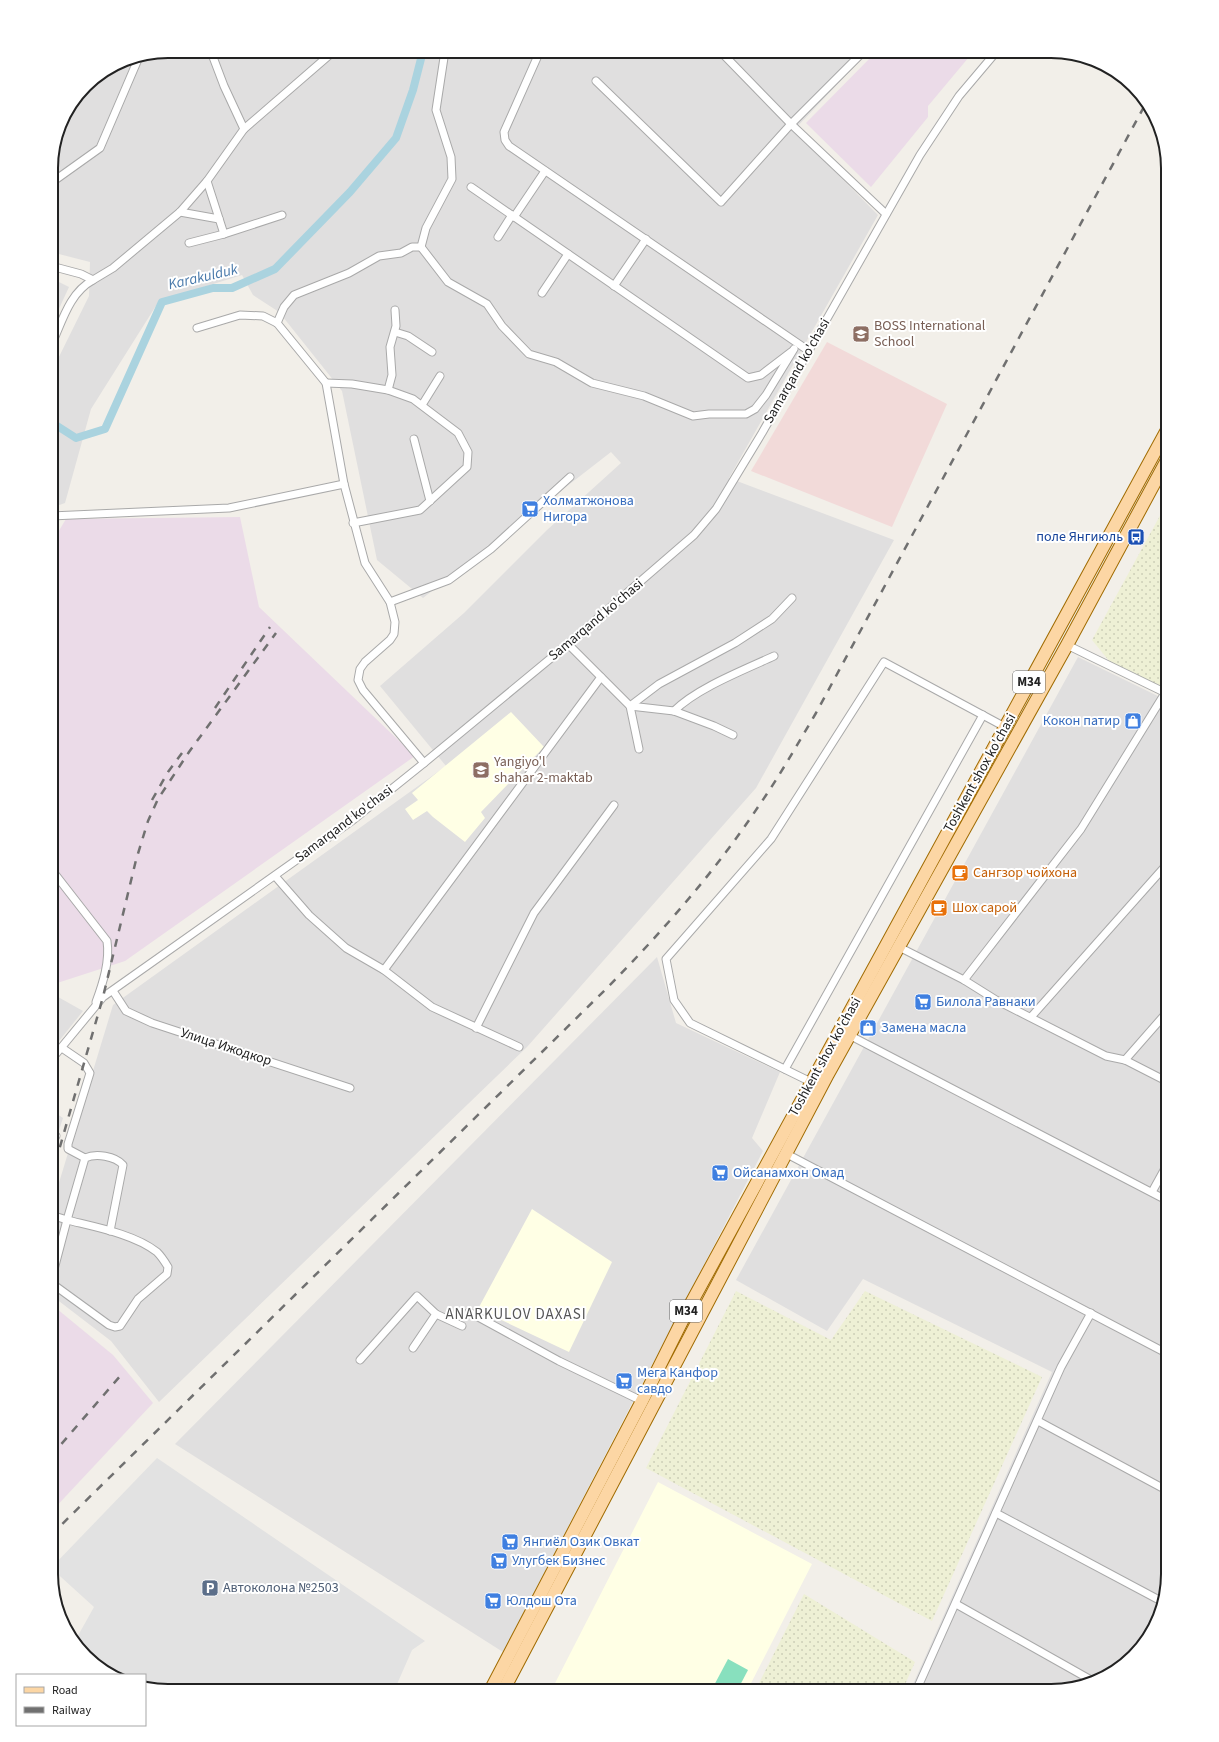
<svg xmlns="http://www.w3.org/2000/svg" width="1219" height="1742" font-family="'Source Sans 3',sans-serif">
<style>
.residential{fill:#e0dfdf}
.commercial{fill:#f2dad9}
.industrial{fill:#ebdbe8}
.education{fill:#ffffe5}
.farmland{fill:url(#farmland-dots)}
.pitch{fill:#88e0be}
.parking{fill:#e2e2e2}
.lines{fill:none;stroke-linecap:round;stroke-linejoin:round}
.canal{stroke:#aad3df;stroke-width:8}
.minor-casing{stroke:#a9a9a9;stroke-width:9}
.primary-casing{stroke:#a06b00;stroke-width:14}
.minor{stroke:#fff;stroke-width:7}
.primary{stroke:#fcd6a4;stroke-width:12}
.rail{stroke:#707070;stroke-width:2.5;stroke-dasharray:8 8;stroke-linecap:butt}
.labels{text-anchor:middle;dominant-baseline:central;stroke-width:4;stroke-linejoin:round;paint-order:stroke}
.shield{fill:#fff;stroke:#646464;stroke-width:1}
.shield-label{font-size:13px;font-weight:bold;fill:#222}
.education-label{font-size:14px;fill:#785e54;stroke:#fff;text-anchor:start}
.street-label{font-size:14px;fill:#222;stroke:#fff}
.shop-label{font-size:14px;fill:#366cbe;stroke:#fff;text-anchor:start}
.transit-label{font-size:14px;fill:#164399;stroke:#fff;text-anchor:end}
.food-label{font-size:14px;fill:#c56008;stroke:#fff;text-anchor:start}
.service-label{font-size:14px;fill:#4e5e75;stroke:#fff;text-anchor:start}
.water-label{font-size:15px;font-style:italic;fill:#4a7aab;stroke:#fff}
.neighbourhood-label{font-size:15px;letter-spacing:1px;fill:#555;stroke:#fff}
.rim{fill:none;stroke:#222;stroke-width:2}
</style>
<defs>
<pattern id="farmland-dots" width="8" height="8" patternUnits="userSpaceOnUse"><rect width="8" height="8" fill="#eef0d5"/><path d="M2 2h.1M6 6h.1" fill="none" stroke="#ccceb7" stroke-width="1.8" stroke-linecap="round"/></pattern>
</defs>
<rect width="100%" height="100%" fill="#f2efe9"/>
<g class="residential">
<path d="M168,51h701l-75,79 84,85 -149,263 165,62 -138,248 -229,259 -368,355 -48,-61 -60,-46v-86l62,-204 333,-239 -66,-80 84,-73 83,-83 74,-67 -10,-11 -188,146 -46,-38 -35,-169 -63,-79 -26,-17 -11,-20 -83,26 -68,108 -26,94 -14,5v-135l38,-77 1,-34 -39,-10v-91l9,-38 26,-38 38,-25z"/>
<path d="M51,278l18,9 -18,39z"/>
<path d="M1078,657l90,44v873l-16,59 -42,42 -59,16h-141l142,-319 -189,-93 -36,52 -91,-51z"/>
<path d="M657,957l19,66 104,49 -28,66 11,13 -260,501 -328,-208z"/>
<path d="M51,993l32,18 -32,40z"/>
<path d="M51,1110l12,8 -12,37z"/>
</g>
<path class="commercial" d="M827,342l120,62 -55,123 -141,-56z"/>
<g class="industrial">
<path d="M877,51h97l-46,55v11l-57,70 -65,-64z"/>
<path d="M240,517l19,90 156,149 -290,205 -74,24v-441l15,-25z"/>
<path d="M51,1304l62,51 40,48 -102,109z"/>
</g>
<g class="education">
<path d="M511,712l33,35 -63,65 4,6 -20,24 -32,-25 -6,-6 -14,9 -8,-11 13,-9 -6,-7z"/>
<path d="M532,1209l80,53 -43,90 -91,-43z"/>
<path d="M658,1482l154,82 -65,127h-196z"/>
</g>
<g class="farmland">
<path d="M1168,501v193l-58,-32 -18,-22z"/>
<path d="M736,1291l95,49 34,-49 177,86 -110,244 -286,-153z"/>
<path d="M804,1594l111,68 -13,29h-147z"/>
</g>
<path class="pitch" d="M728,1659l20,11 -11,21h-26z"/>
<path class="parking" d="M157,1458l268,183 -13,9 -18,41h-233l-16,-5v-11h-33l-37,-34 19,-34 -43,-39z"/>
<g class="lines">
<path class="canal" d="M51,422l25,16 29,-9 57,-127 51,-14h19l43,-19 75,-77 46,-54 17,-48 10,-39"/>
<g class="minor-casing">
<g id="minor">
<path d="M445,51l-9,59 15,47 1,22 -26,49 -5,19 27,35 39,22 15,22 27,28 27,8 36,21 52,13 49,20 16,-2h37l9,-5 11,-14 28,-46"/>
<path d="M540,51l-36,81 1,8 4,6 300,205"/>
<path d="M720,51l71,73 95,90"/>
<path d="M596,81l125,121 70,-78 73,-73"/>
<path d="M244,129l90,-78"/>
<path d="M207,181l17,53"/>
<path d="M51,183l49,-35 39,-91"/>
<path d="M471,187l277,191 13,-3 30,-23"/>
<path d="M180,212l39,7"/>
<path d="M514,217l31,-46"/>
<path d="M498,237l14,-22"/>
<path d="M189,243l35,-9 58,-19"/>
<path d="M51,266l30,8 12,6 20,-12 67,-56 27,-31 37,-52 -20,-43 -11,-29 -5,-6"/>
<path d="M614,286l32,-47"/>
<path d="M542,293l26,-39"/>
<path d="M277,323l7,-16 10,-12 55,-22 30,-17 22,-3 11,-6h9"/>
<path d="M197,328l43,-13 23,1 14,7 49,60 18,101 21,79 25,39 5,20 -1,12 -4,6 -25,22 -5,7 -2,11 5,10 61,73"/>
<path d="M395,332l13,4 24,16"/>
<path d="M51,346c11,-24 18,-53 42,-66"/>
<path d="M326,383l26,1 36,6 25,9 45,34 10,19 -1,15 -47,43 -67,13"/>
<path d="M388,390l4,-15 -2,-28 6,-21 -1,-16"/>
<path d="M422,405l18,-29"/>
<path d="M414,439l16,62"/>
<path d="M51,516l178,-8 115,-24"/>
<path d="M390,602l59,-22 42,-31 79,-72"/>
<path d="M568,644l62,62 9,43"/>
<path d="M1067,645l101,49"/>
<path d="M630,706l29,-22 76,-41 37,-24 20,-21"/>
<path d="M630,706l44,5 40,15 19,9"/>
<path d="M674,711c23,-23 70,-41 100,-55"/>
<path d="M51,869l56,72c3,20 -4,42 -11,61"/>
<path d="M275,876l34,39 37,33 38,22 48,37 87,40"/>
<path d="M899,947l65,33 32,20 110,56 19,4 43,22"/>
<path d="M384,970l217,-293"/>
<path d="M964,980l117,-151 84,-136"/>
<path d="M113,991l13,20 26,12 198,65"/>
<path d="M1031,1017l137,-154"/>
<path d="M476,1028l58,-115 80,-108"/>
<path d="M849,1035l319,166"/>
<path d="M62,1048l22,15 6,10 -22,71v5l17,9"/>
<path d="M51,1060l52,-63 250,-177 71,-57 144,-119 126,-109 22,-26 46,-76 158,-278 39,-59 38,-45"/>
<path d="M1125,1060l43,-49"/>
<path d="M785,1069l198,-354"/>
<path d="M811,1082l-121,-59 -16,-23 -8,-41 105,-120 113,-177 121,65"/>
<path d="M51,1142l5,-6"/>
<path d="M785,1153l383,201"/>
<path d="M1152,1192l16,-29"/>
<path d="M51,1215l16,5 18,-62c11,-5 30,-2 38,7l-13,66"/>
<path d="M67,1220c28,7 67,14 90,32 4,4 8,10 11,15l-1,7 -29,25 -18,27 -5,1 -6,-2 -55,-40 -2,-8z"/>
<path d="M469,1312l90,49 83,40"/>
<path d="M436,1314l26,12"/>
<path d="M360,1360l57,-64 19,18 -23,34"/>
<path d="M1038,1421l130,70"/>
<path d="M996,1513l165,88"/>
<path d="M956,1604l135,76"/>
<path d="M916,1691l145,-324 30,-54"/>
</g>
</g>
<g class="primary-casing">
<g id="primary">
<path d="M490,1691l152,-290 47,-94 479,-879"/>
<path d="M503,1691l325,-617 239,-429 101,-187"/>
</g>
</g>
<use href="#minor" class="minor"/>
<use href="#primary" class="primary"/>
<g class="rail">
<path d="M215,708l55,-81"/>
<path d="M152,800l16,-28 14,-19"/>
<path d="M51,1178l52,-181 33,-137 12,-39 10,-22 31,-47 87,-119"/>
<path d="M51,1456l70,-81"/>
<path d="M51,1535l555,-546c55,-56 108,-116 152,-182 21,-30 39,-62 58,-94l330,-610"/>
</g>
</g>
<defs>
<g id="school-square" transform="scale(0.9)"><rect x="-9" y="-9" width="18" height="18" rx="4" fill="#8d6e63" stroke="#fff"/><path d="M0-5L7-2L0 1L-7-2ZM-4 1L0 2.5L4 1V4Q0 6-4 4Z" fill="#fff"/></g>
<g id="supermarket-square" transform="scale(0.9)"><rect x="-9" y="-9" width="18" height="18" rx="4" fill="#3f7fe0" stroke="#fff"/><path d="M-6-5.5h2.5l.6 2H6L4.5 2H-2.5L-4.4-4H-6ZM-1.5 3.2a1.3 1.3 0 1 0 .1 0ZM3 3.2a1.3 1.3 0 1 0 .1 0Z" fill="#fff"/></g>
<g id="bus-square" transform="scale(0.9)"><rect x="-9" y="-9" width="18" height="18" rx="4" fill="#1a4fb4" stroke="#fff"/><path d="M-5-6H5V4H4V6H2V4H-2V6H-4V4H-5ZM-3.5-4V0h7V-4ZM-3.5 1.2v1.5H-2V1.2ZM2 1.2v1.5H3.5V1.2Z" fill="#fff"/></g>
<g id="shop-square" transform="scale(0.9)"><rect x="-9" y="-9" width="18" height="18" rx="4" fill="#3f7fe0" stroke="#fff"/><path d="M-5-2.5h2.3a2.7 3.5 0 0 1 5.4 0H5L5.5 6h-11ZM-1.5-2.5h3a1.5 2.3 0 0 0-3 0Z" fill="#fff"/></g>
<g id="cafe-square" transform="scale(0.9)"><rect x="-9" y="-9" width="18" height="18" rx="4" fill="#e8710a" stroke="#fff"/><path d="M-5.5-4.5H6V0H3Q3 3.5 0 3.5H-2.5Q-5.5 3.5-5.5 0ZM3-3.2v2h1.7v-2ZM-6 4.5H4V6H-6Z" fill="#fff"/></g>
<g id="parking-square" transform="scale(0.9)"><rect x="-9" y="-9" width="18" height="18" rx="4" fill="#5c6f8a" stroke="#fff"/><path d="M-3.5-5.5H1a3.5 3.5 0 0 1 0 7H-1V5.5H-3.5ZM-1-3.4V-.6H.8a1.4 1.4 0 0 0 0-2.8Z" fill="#fff"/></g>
</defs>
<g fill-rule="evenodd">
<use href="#school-square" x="861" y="334"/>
<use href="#supermarket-square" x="530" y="509"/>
<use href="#bus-square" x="1136" y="537"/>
<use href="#shop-square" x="1133" y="721"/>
<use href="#school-square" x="481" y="770"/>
<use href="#cafe-square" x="960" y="873"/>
<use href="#cafe-square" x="939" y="908"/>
<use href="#supermarket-square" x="923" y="1002"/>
<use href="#shop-square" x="868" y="1028"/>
<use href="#supermarket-square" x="720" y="1173"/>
<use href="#supermarket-square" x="624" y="1381"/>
<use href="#supermarket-square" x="510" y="1542"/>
<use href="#supermarket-square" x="499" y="1561"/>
<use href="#parking-square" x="210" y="1588"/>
<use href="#supermarket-square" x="493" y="1601"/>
</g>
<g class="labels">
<g class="shield">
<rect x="1013" y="671" width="32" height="22" rx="3"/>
<rect x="670" y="1300" width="32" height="22" rx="3"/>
</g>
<g class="shield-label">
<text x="1029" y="682">M34</text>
<text x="686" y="1311">M34</text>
</g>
<g class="education-label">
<text x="874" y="326">BOSS International<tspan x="874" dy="16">School</tspan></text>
<text x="494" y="762">Yangiyo'l<tspan x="494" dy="16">shahar 2-maktab</tspan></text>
</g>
<g class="street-label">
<text transform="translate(797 371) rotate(-60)">Samarqand ko'chasi</text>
<text transform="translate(596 620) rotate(-40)">Samarqand ko'chasi</text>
<text transform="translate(980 773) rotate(-61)">Toshkent shox ko'chasi</text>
<text transform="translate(344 824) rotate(-37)">Samarqand ko'chasi</text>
<text transform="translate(226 1047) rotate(18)">Улица Ижодкор</text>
<text transform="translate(825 1057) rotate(-61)">Toshkent shox ko'chasi</text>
</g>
<g class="shop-label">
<text x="543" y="501">Холматжонова<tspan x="543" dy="16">Нигора</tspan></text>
<text x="1120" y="721" text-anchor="end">Кокон патир</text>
<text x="936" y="1002">Билола Равнаки</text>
<text x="881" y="1028">Замена масла</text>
<text x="733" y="1173">Ойсанамхон Омад</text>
<text x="637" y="1373">Мега Канфор<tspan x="637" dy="16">савдо</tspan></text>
<text x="523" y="1542">Янгиёл Озик Овкат</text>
<text x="512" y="1561">Улугбек Бизнес</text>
<text x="506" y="1601">Юлдош Ота</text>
</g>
<g class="transit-label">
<text x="1123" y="537">поле Янгиюль</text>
</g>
<g class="food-label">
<text x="973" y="873">Сангзор чойхона</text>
<text x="952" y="908">Шох сарой</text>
</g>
<g class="service-label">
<text x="223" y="1588">Автоколона №2503</text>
</g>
<g class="water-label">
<text transform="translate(203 277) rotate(-13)">Karakulduk</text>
</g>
<g class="neighbourhood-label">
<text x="516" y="1314">ANARKULOV DAXASI</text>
</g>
</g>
<path d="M0 0H1219V1742H0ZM168 58H1051A110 110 0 0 1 1161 168V1574A110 110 0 0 1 1051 1684H168A110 110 0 0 1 58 1574V168A110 110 0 0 1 168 58Z" fill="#fff" fill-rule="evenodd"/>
<path class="rim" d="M168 58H1051A110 110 0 0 1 1161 168V1574A110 110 0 0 1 1051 1684H168A110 110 0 0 1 58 1574V168A110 110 0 0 1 168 58Z"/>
<rect x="16" y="1674" width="130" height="52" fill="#ffffff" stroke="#a7a7a7"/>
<rect x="24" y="1687" width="20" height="6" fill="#fcd6a4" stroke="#a7a7a7"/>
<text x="52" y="1694" font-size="12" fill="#222222">Road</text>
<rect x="24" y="1707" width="20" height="6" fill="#707070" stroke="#a7a7a7"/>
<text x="52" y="1714" font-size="12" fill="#222222">Railway</text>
</svg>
